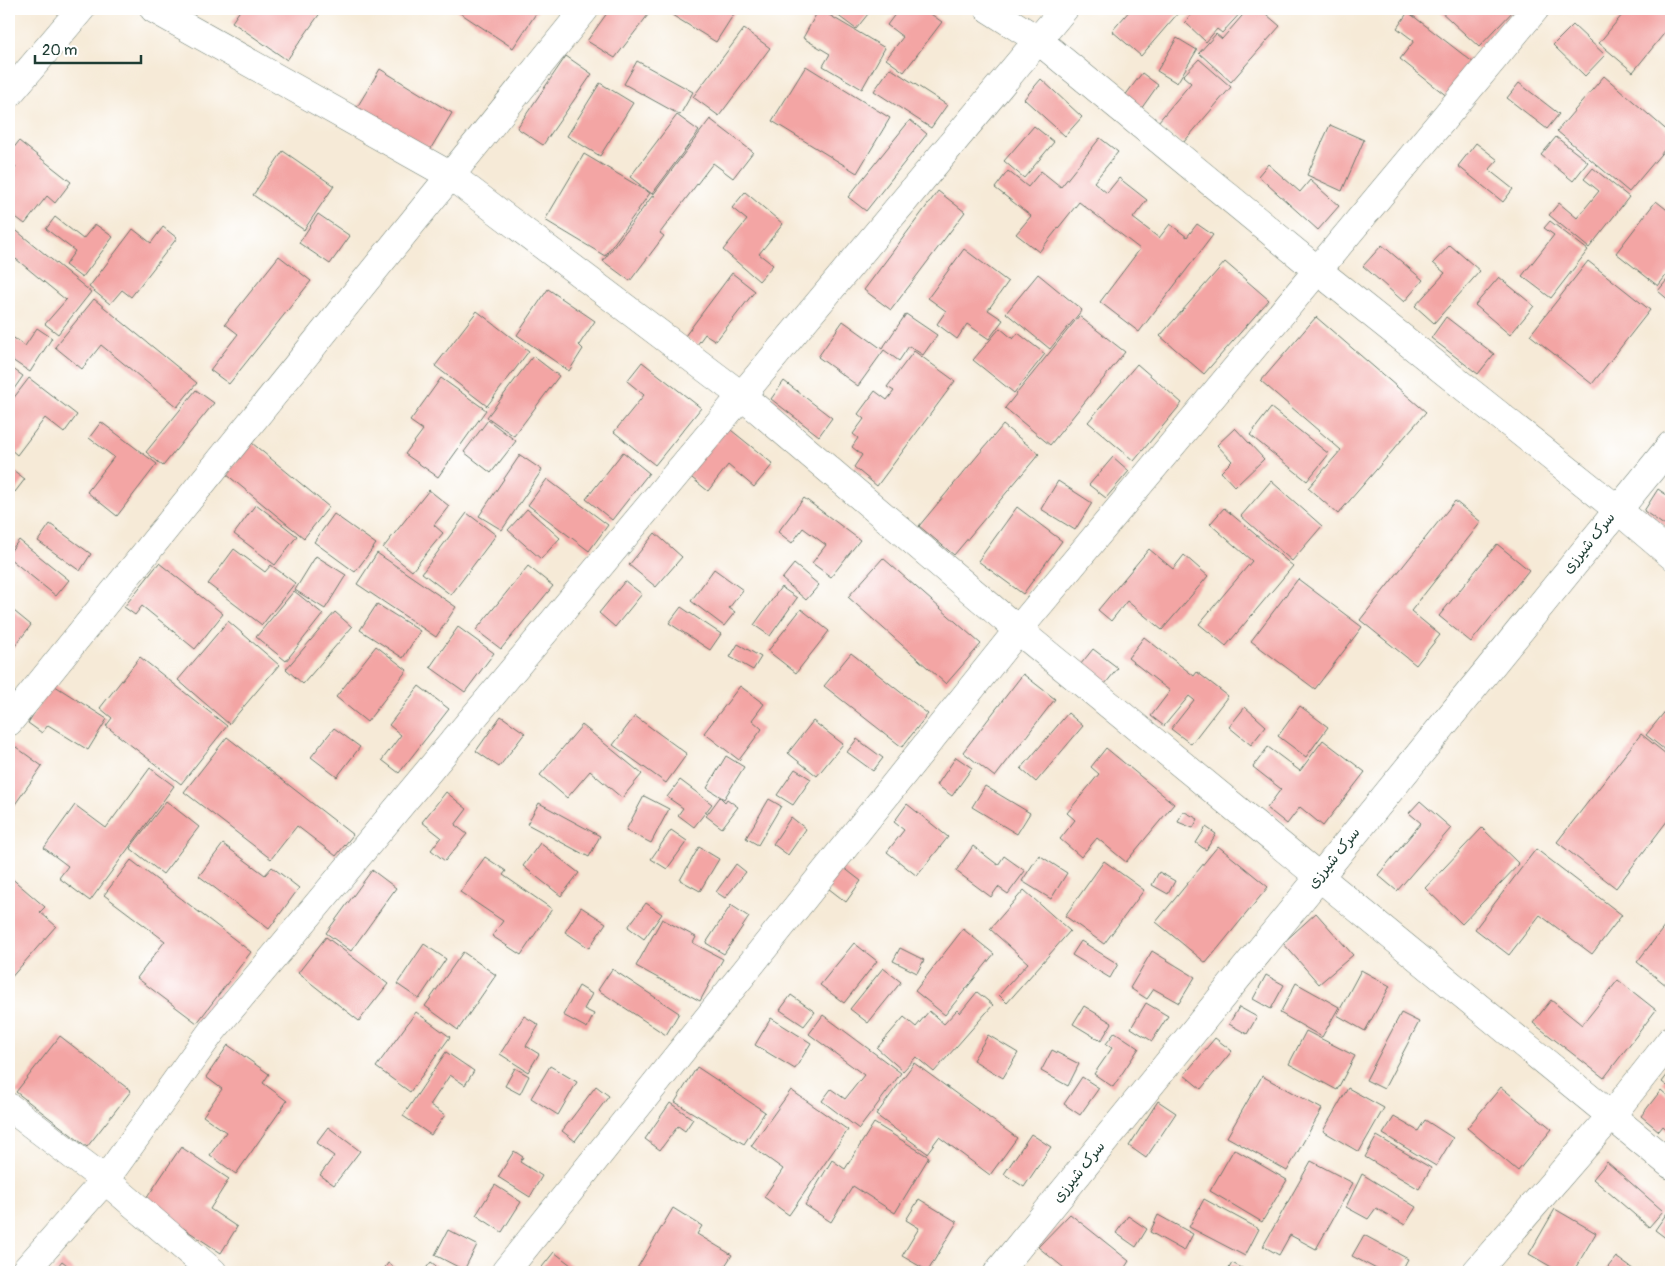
<svg xmlns="http://www.w3.org/2000/svg" width="1680" height="1281" font-family="Pangolin,'Playpen Sans Arabic',sans-serif">
<style>
.building{fill:#f3a5a4}
.lines{fill:none;stroke-linecap:round;stroke-linejoin:round}
.minor-casing{stroke:#6a7a6d;stroke-width:29}
.minor{stroke:#fff;stroke-width:28}
.labels{text-anchor:middle;dominant-baseline:central;stroke-width:4.5;stroke-linejoin:round;paint-order:stroke}
.street-label{font-size:15px;fill:#1f3d34;stroke:#fff}
</style>
<rect width="100%" height="100%" fill="#fff"/>
<filter id="ink" filterUnits="userSpaceOnUse"><feTurbulence type="fractalNoise" baseFrequency=".02" numOctaves="2"/><feDisplacementMap in="SourceGraphic" scale="10" xChannelSelector="R" yChannelSelector="G"/><feConvolveMatrix kernelMatrix="1 2 1 2 8 2 1 2 1" color-interpolation-filters="sRGB"/></filter>
<filter id="wash" filterUnits="userSpaceOnUse"><feTurbulence type="fractalNoise" baseFrequency=".0096" numOctaves="4" result="noise"/><feDisplacementMap in="SourceGraphic" scale="20" xChannelSelector="R" yChannelSelector="G"/><feGaussianBlur stdDeviation="1.12" result="paint"/><feColorMatrix in="noise" values="0 0 0 0 0 0 0 0 0 0 0 0 0 0 0 0 0 1.4 0 .05"/><feComposite in="paint" operator="in"/></filter>
<g filter="url(#wash)">
<rect width="100%" height="100%" fill="#f6ead7"/>
<g id="blocks">
<g class="building">
<path d="M241,9h82l-36,51 -55,-38z"/>
<path d="M454,9h85l-26,39z"/>
<path d="M610,9h37l4,2 -36,47 -28,-17z"/>
<path d="M675,9h62l-21,33 -44,-27z"/>
<path d="M819,9l66,39 -23,41 -39,-23 7,-12 -27,-16z"/>
<path d="M829,9h43l-16,20z"/>
<path d="M899,9h25l18,13 -38,50 -18,-13 17,-22 -16,-12z"/>
<path d="M1131,9h45l3,3 -38,44 -29,-25z"/>
<path d="M1197,9l8,3 3,-3h36l-22,24 -5,-4 -11,13 -21,-20z"/>
<path d="M1248,9h12l20,17 -49,56 -32,-29 17,-19 6,5z"/>
<path d="M1438,9h77l-36,38z"/>
<path d="M1627,9h42l2,2v14l-38,47 -34,-29z"/>
<path d="M1408,12l66,51 -26,34 -48,-38 14,-18 -17,-13z"/>
<path d="M1573,25l32,30 -20,21 -32,-31z"/>
<path d="M744,29l26,19 -51,68 -26,-19z"/>
<path d="M1177,38l20,12 -20,33 -20,-12z"/>
<path d="M566,56l26,18 -49,71 -26,-17z"/>
<path d="M1199,59l32,28 -48,56 -25,-21 33,-39 -8,-7z"/>
<path d="M637,61l56,31 -13,23 -56,-31z"/>
<path d="M806,66l84,52 -33,55 -85,-52z"/>
<path d="M890,68l57,37 -16,23 -57,-37z"/>
<path d="M380,69l72,44 -24,40 -72,-44z"/>
<path d="M1142,73l16,12 -17,24 -17,-12z"/>
<path d="M1604,76l67,58v8l-42,50 -72,-61z"/>
<path d="M1041,79l41,38 -17,19 -41,-37z"/>
<path d="M600,83l33,20 -33,53 -33,-20z"/>
<path d="M1519,83l40,31 -12,15 -40,-31z"/>
<path d="M677,115l22,16 -47,63 -22,-17z"/>
<path d="M710,119l43,33 -20,26 -20,-15 -53,70 4,3 -34,45 -27,-20 50,-66 2,1 -2,-1z"/>
<path d="M910,120l17,14 -61,77 -18,-14z"/>
<path d="M1330,125l34,15 -22,51 -35,-16z"/>
<path d="M1034,126l20,16 -30,36 -20,-17z"/>
<path d="M1556,137l32,25 -15,19 -32,-26z"/>
<path d="M1100,138l18,14 -24,30 13,11 12,-15 28,22 -14,18 26,20 11,-14 17,13 10,-13 16,11 -74,97 -39,-30 40,-53 -61,-47 -40,50 -23,-18 15,-18 -36,-28 13,-17 20,16 13,-16 20,16z"/>
<path d="M19,141l52,41 -16,21 -8,-7 -22,28 -16,-12v-9l3,-4 -3,-3v-19l7,-10 -7,-6v-7z"/>
<path d="M1476,143l22,17 -9,10 24,19 -10,13 -45,-36z"/>
<path d="M283,151l51,35 -30,44 -51,-35z"/>
<path d="M584,154l66,39 -45,63 -60,-36z"/>
<path d="M1268,164l32,28 10,-12 29,26 -21,24 -60,-54z"/>
<path d="M1593,168l36,29 -40,51 -40,-33 10,-12 18,15 22,-27 -15,-12z"/>
<path d="M938,191l27,21 -74,98 -27,-20z"/>
<path d="M745,192l38,32 -24,30 14,11 -14,16 -36,-31 24,-30 -15,-12z"/>
<path d="M1656,201l15,12v56l-13,17 -42,-33z"/>
<path d="M318,214l32,22 -20,28 -31,-21z"/>
<path d="M55,217l28,22 12,-15 18,13 -31,41 -17,-13 10,-14 -29,-22z"/>
<path d="M1550,221l38,29 -37,48 -29,-22 32,-41 -10,-7z"/>
<path d="M12,227l79,65 -33,42 -13,-10 21,-24 -50,-41 -7,9v-36z"/>
<path d="M163,227l14,11 -46,59 -9,-7 -12,14 -21,-17 44,-58 18,14z"/>
<path d="M1382,245l41,35 -19,22 -41,-36z"/>
<path d="M1450,245l30,26 -46,52 -19,-17 30,-33 -12,-10z"/>
<path d="M964,249l44,33 -20,28 15,10 -14,19 -22,-15 -10,15 -20,-15 9,-13 -18,-13z"/>
<path d="M279,256l32,25 -82,103 -19,-14 28,-36 -13,-10z"/>
<path d="M1588,261l62,49 -58,74 -62,-49z"/>
<path d="M1225,262l44,38 -65,74 -44,-38z"/>
<path d="M732,273l23,18 -39,50 -11,-7 -8,11 -12,-9z"/>
<path d="M1038,274l44,36 -32,39 -44,-36z"/>
<path d="M1671,275v27l-13,-11z"/>
<path d="M1499,277l35,29 -24,29 -35,-30z"/>
<path d="M548,289l47,32 -16,24 4,4 -14,22 -52,-36z"/>
<path d="M94,299l103,84 -20,24 -76,-62 -19,24 -27,-22z"/>
<path d="M477,311l52,40 -42,55 -52,-40z"/>
<path d="M906,314l31,21 -14,20 -14,-9 -10,15 -15,-11 -26,36 -40,-29 25,-36 39,28z"/>
<path d="M1079,316l46,36 -75,93 -45,-37z"/>
<path d="M1316,317l110,95 -88,102 -30,-26 33,-38 -80,-69z"/>
<path d="M1446,317l48,37 -16,20 -47,-36z"/>
<path d="M37,328l15,10 -22,34 -21,-14v-19l2,-3 14,10z"/>
<path d="M1000,328l13,11 5,-6 27,21 -31,39 -41,-33z"/>
<path d="M914,351l41,30 -78,105 -23,-19 8,-12 -10,-8 6,-9 -5,-4 11,-15 -6,-5 17,-23 12,9 7,-9 -7,-4z"/>
<path d="M533,356l26,20 -45,60 -27,-19z"/>
<path d="M642,362l59,46 -46,57 -41,-33 30,-37 -17,-14z"/>
<path d="M1137,364l45,39 -48,58 -46,-39z"/>
<path d="M9,366l14,10 -14,20z"/>
<path d="M29,378l48,37 -13,18 -19,-15 -28,37 -8,-7v-44z"/>
<path d="M441,378l45,32 -48,67 -33,-23 18,-24 -13,-9z"/>
<path d="M784,381l48,37 -13,18 -48,-37z"/>
<path d="M196,390l18,13 -51,63 -17,-14z"/>
<path d="M1271,408l58,46 -22,27 -57,-46z"/>
<path d="M488,420l28,21 -25,32 -27,-21z"/>
<path d="M101,422l56,42 -40,52 -30,-24 27,-35 -25,-19z"/>
<path d="M1003,425l36,29 -85,101 -35,-29z"/>
<path d="M726,426l47,38 -19,23 -26,-22 -20,26 -21,-17z"/>
<path d="M1235,428l29,31 -29,28 -14,-15 11,-11 -15,-16z"/>
<path d="M252,443l77,64 -25,31 -78,-64z"/>
<path d="M623,452l26,21 -37,47 -26,-21z"/>
<path d="M520,455l22,15 -40,60 -23,-14z"/>
<path d="M1113,457l16,14 -23,27 -17,-13z"/>
<path d="M9,467l16,12 -10,13 -6,-5z"/>
<path d="M547,479l61,46 -19,26 -61,-46z"/>
<path d="M1058,481l34,22 -17,27 -34,-21z"/>
<path d="M1271,481l51,45 -30,35 -51,-45z"/>
<path d="M1658,489l13,9 -2,9 2,23 -27,-19z"/>
<path d="M429,490l20,16 -15,19 9,8 -31,38 -29,-23z"/>
<path d="M804,498l56,42 -29,37 -19,-14 14,-18 -23,-17 -11,15 -14,-11z"/>
<path d="M1455,501l26,21 -70,89 29,24 -24,30 -56,-45z"/>
<path d="M256,504l41,32 -22,29 -41,-31z"/>
<path d="M1017,507l45,34 -39,53 -45,-33z"/>
<path d="M1224,508l69,58 -67,80 -27,-22 53,-63 -42,-37z"/>
<path d="M527,509l33,29 -19,21 -33,-29z"/>
<path d="M467,513l29,22 -45,60 -29,-22z"/>
<path d="M334,514l42,30 -21,28 -41,-30z"/>
<path d="M50,524l41,30 -11,17 -42,-30z"/>
<path d="M655,533l27,24 -26,30 -27,-22z"/>
<path d="M19,540l50,40 -13,16 -47,-38v-5z"/>
<path d="M1497,544l32,26 -58,72 -32,-26z"/>
<path d="M234,549l31,23 6,-7 24,18 -33,42 -54,-41z"/>
<path d="M1149,549l24,20 11,-14 24,21 -46,54 -35,-29 -16,20 -13,-11z"/>
<path d="M377,553l79,54 -20,30 -79,-53z"/>
<path d="M316,556l30,19 -21,34 -30,-19z"/>
<path d="M883,558l98,86 -35,40 -98,-87z"/>
<path d="M159,563l64,51 -28,35 -53,-43 -7,9 -11,-8z"/>
<path d="M794,564l25,21 -13,15 -24,-21z"/>
<path d="M528,566l25,20 -52,63 -25,-19z"/>
<path d="M714,569l29,21 -14,18 6,4 -11,14 -33,-25z"/>
<path d="M1298,579l64,48 -47,62 -64,-48z"/>
<path d="M625,581l17,13 -27,33 -16,-14z"/>
<path d="M781,587l16,11 -27,38 -16,-11z"/>
<path d="M294,591l29,23 -37,47 -30,-24z"/>
<path d="M377,604l43,27 -17,27 -43,-28z"/>
<path d="M9,607l22,18 -22,29z"/>
<path d="M681,607l40,27 -11,16 -41,-27z"/>
<path d="M801,609l28,22 -33,42 -28,-22z"/>
<path d="M335,612l17,15 -49,57 -17,-15z"/>
<path d="M228,621l51,44 -50,59 -51,-44z"/>
<path d="M458,627l36,26 -29,39 -35,-25z"/>
<path d="M1144,637l50,39 3,-4 31,24 -37,48 -20,-15 23,-29 -5,-4 -25,30 -13,-10 19,-25 -42,-33z"/>
<path d="M738,644l23,13 -8,13 -23,-13z"/>
<path d="M376,646l31,24 -40,52 -31,-25z"/>
<path d="M1093,649l25,19 -13,16 -25,-19z"/>
<path d="M851,653l77,61 -26,33 -78,-61z"/>
<path d="M140,657l87,69 -46,58 -75,-58 6,-8 -12,-10z"/>
<path d="M1023,674l32,25 -60,78 -32,-25z"/>
<path d="M52,684l55,35 -19,31 -40,-25 -6,8 -14,-10z"/>
<path d="M419,686l30,23 -50,64 -17,-13 19,-25 -12,-10z"/>
<path d="M740,686l24,18 -12,16 10,9 -23,31 -35,-27z"/>
<path d="M1671,704v39l-6,7 -19,-15z"/>
<path d="M1300,706l28,21 -22,30 -28,-21z"/>
<path d="M1245,707l21,19 -15,19 -22,-18z"/>
<path d="M1068,713l15,13 -47,56 -15,-13z"/>
<path d="M501,716l24,17 -26,34 -23,-16z"/>
<path d="M635,716l52,38 -21,29 -53,-38z"/>
<path d="M813,721l30,23 -26,32 -29,-23z"/>
<path d="M582,725l60,49 -20,24 -32,-27 -23,27 -27,-23z"/>
<path d="M334,728l26,19 -23,30 -26,-20z"/>
<path d="M1641,734l30,24v58l-55,72 -59,-46z"/>
<path d="M227,737l126,98 -17,21 -39,-30 -26,33 -87,-67z"/>
<path d="M857,739l26,19 -10,13 -26,-19z"/>
<path d="M1323,740l42,32 -42,54 -23,-19 -13,17 -20,-16 14,-19 -28,-22 15,-20 32,24z"/>
<path d="M9,742l33,24 -31,44 -2,-2z"/>
<path d="M1106,748l68,56 -48,58 -29,-24 -16,19 -21,-18 15,-19 -8,-7 32,-39 -8,-7z"/>
<path d="M726,756l18,11 -20,32 -17,-11z"/>
<path d="M956,757l16,11 -20,28 -15,-11z"/>
<path d="M150,768l24,18 -84,115 -31,-23 9,-12 -24,-18 31,-43 31,23z"/>
<path d="M795,769l16,10 -18,26 -16,-10z"/>
<path d="M680,780l32,24 -18,23 -16,-12 5,-7 -16,-11z"/>
<path d="M985,786l45,27 -13,21 -45,-27z"/>
<path d="M446,792l21,17 -12,16 12,9 -22,27 -14,-11 10,-13 -19,-15z"/>
<path d="M644,796l25,13 -18,34 -25,-13z"/>
<path d="M720,797l5,5 2,-3 11,8 -16,21 -16,-12z"/>
<path d="M769,799l12,7 -23,39 -12,-7z"/>
<path d="M166,801l33,26 -36,47 -33,-26z"/>
<path d="M1420,801l31,27 -54,63 -19,-16 43,-52 -12,-10z"/>
<path d="M539,803l61,33 -11,21 -62,-33z"/>
<path d="M907,804l41,33 -31,39 -30,-24 17,-22 -10,-8z"/>
<path d="M1183,811l15,8 -5,9 -15,-6z"/>
<path d="M791,817l15,12 -18,26 -15,-11z"/>
<path d="M1206,827l10,7 -10,16 -10,-7z"/>
<path d="M1482,828l37,36 -57,60 -37,-36z"/>
<path d="M671,830l16,11 -20,28 -16,-10z"/>
<path d="M540,843l39,30 -18,23 -38,-30z"/>
<path d="M223,844l42,31 7,-8 27,21 -30,41 -70,-53z"/>
<path d="M973,846l25,19 6,-9 21,15 -17,23 -10,-7 -7,10 -35,-26z"/>
<path d="M1218,846l50,41 -62,76 -50,-41z"/>
<path d="M699,847l20,12 -19,32 -20,-11z"/>
<path d="M1536,849l86,66 -30,39 -52,-39 -31,40 -34,-26z"/>
<path d="M1039,855l28,18 -16,26 -29,-18z"/>
<path d="M485,857l21,14 -3,4 49,34 -31,46 -29,-19 11,-15 -43,-29z"/>
<path d="M131,860l120,92 -54,71 -60,-45 28,-37 -61,-46z"/>
<path d="M1104,861l40,29 -40,54 -39,-28z"/>
<path d="M736,864l10,8 -21,26 -9,-6z"/>
<path d="M839,864l22,17 -15,21 -22,-17z"/>
<path d="M372,870l24,18 -45,63 -25,-18z"/>
<path d="M1159,872l16,9 -7,13 -16,-9z"/>
<path d="M9,876l36,31 -5,5 16,14 -47,54z"/>
<path d="M1024,890l46,41 -63,72 -8,-8 29,-32 -38,-34z"/>
<path d="M646,903l16,11 -18,25 -16,-12z"/>
<path d="M731,905l18,12 -25,37 -18,-11z"/>
<path d="M581,907l25,16 -17,25 -24,-16z"/>
<path d="M1316,913l37,42 -34,29 -36,-41z"/>
<path d="M662,919l34,18 -3,6 30,16 -23,42 -64,-35z"/>
<path d="M1665,926l6,5v58l-34,-27z"/>
<path d="M963,929l31,25 -49,61 -30,-24z"/>
<path d="M326,937l62,47 -29,37 -61,-48z"/>
<path d="M1081,941l37,23 -8,14 -38,-23z"/>
<path d="M854,943l23,18 -33,42 -24,-18z"/>
<path d="M424,944l22,15 -27,40 -22,-15z"/>
<path d="M900,948l24,12 -7,13 -24,-12z"/>
<path d="M1152,951l43,26 -16,26 -25,-14 -7,10 -17,-11z"/>
<path d="M463,952l33,23 -38,55 -33,-24z"/>
<path d="M883,968l18,14 -33,41 -18,-14z"/>
<path d="M612,969l67,44 -13,22 -68,-45z"/>
<path d="M1361,970l29,16 -25,45 -28,-16z"/>
<path d="M1266,975l18,10 -13,24 -18,-10z"/>
<path d="M1618,980l38,30 -52,68 -71,-55 18,-23 31,25z"/>
<path d="M1296,983l43,24 -17,30 -42,-24z"/>
<path d="M579,986l13,8 -8,15 10,5 -7,14 -24,-13z"/>
<path d="M977,992l16,13 -59,67 -18,-15 -13,14 -26,-23 27,-31 12,10 13,-16 15,13 13,-14 3,3z"/>
<path d="M791,995l24,17 -11,14 -24,-16z"/>
<path d="M1146,1003l22,13 -16,25 -21,-13z"/>
<path d="M1084,1006l28,17 -11,18 -28,-17z"/>
<path d="M1239,1007l18,10 -10,17 -18,-10z"/>
<path d="M416,1012l34,25 -40,55 -34,-25z"/>
<path d="M1401,1013l18,9 -35,67 -18,-9z"/>
<path d="M823,1015l78,58 -42,56 -37,-28 9,-12 14,10 19,-24 -55,-41z"/>
<path d="M524,1016l15,9 -13,21 13,8 -11,18 -28,-18z"/>
<path d="M771,1018l40,25 -16,26 -40,-24z"/>
<path d="M1306,1031l49,25 -18,34 -48,-26z"/>
<path d="M1115,1032l24,16 -26,39 -19,-13 18,-26 -6,-4z"/>
<path d="M988,1035l30,18 -15,25 -30,-18z"/>
<path d="M60,1036l71,55 -44,56 -71,-55z"/>
<path d="M1215,1038l17,13 -31,38 -17,-14z"/>
<path d="M228,1045l41,29 -6,9 24,18 -51,73 -26,-19 16,-23 -23,-16 19,-27 -16,-12z"/>
<path d="M1052,1050l27,14 -11,22 -27,-15z"/>
<path d="M446,1052l28,19 -9,14 -15,-10 -20,30 15,10 -14,20 -28,-19z"/>
<path d="M914,1063l103,75 -27,37 -51,-38 -12,16 -51,-38z"/>
<path d="M550,1066l27,16 -19,33 -27,-17z"/>
<path d="M697,1067l68,45 -21,32 -69,-42z"/>
<path d="M515,1068l14,8 -9,18 -15,-8z"/>
<path d="M1671,1070v19l-9,-7z"/>
<path d="M1262,1076l60,33 -35,62 -60,-34z"/>
<path d="M1082,1077l17,11 -19,27 -16,-11z"/>
<path d="M596,1086l13,10 -34,45 -13,-10z"/>
<path d="M1501,1087l51,42 -34,42 -51,-43z"/>
<path d="M1348,1088l36,20 -25,44 -36,-21z"/>
<path d="M791,1090l57,40 -59,85 -25,-18 19,-28 -32,-23z"/>
<path d="M1661,1090l10,9v34l-8,-7 -4,5 -18,-15z"/>
<path d="M1158,1101l18,12 -30,45 -17,-12z"/>
<path d="M670,1103l23,16 -8,12 -7,-5 -18,24 -15,-11z"/>
<path d="M1394,1117l24,14 7,-11 28,18 -17,28 -53,-32z"/>
<path d="M874,1123l55,34 -34,56 -42,-27 -22,36 -26,-17 27,-45 13,9z"/>
<path d="M328,1127l32,24 -26,34 -14,-10 14,-19 -18,-13z"/>
<path d="M1031,1134l20,13 -27,40 -20,-13z"/>
<path d="M1377,1136l54,32 -12,21 -54,-32z"/>
<path d="M181,1147l48,32 -19,30 27,18 -16,26 -77,-51z"/>
<path d="M1234,1149l53,31 -25,42 -52,-31z"/>
<path d="M514,1151l9,6 -3,5 22,14 -12,21 -32,-20z"/>
<path d="M1311,1161l42,22 -37,66 -26,-14 -11,20 -16,-9z"/>
<path d="M1607,1162l56,49 -14,16 -56,-48z"/>
<path d="M1362,1174l54,33 -11,18 -29,-17 -8,11 -22,-12z"/>
<path d="M495,1185l26,17 -19,30 -26,-17z"/>
<path d="M919,1199l38,23 -29,49 -26,-15 17,-28 -13,-8z"/>
<path d="M1204,1199l55,30 -14,27 -56,-29z"/>
<path d="M673,1208l29,18 -5,8 35,21 -11,17h-82l-3,-2z"/>
<path d="M1555,1209l41,24 -23,39h-13l-31,-18z"/>
<path d="M1667,1213l4,4v25l-16,-12z"/>
<path d="M1070,1214l59,47 -7,11h-53l-31,-25z"/>
<path d="M1158,1215l35,19 -9,17 -34,-19z"/>
<path d="M1128,1216l19,13 -11,18 -20,-14z"/>
<path d="M448,1230l29,15 -13,25 -29,-15z"/>
<path d="M1364,1235l44,24 -7,13h-19l-30,-16z"/>
<path d="M554,1252l26,20h-42z"/>
<path d="M1616,1257l21,15h-33z"/>
<path d="M62,1261l14,11h-23z"/>
<path d="M431,1262l13,10h-21z"/>
<path d="M388,1263l14,9h-20z"/>
<path d="M1232,1263l18,9h-23z"/>
</g>
</g>
</g>
<g filter="url(#ink)">
<use href="#blocks" fill-opacity="0" stroke="#6a7a6d" stroke-width="1"/>
<g class="lines">
<g class="minor-casing">
<g id="minor">
<path d="M154,9l297,167 291,220 276,234 653,535"/>
<path d="M989,9l49,31 278,229 301,240 54,46"/>
<path d="M9,94l72,-85"/>
<path d="M9,722l576,-713"/>
<path d="M9,1107l96,73 108,92"/>
<path d="M24,1272l81,-92 107,-149 852,-1022"/>
<path d="M505,1272l513,-642 517,-621"/>
<path d="M998,1272l673,-827"/>
<path d="M1476,1272l135,-156 60,-76"/>
</g>
</g>
<use href="#minor" class="minor"/>
</g>
</g>
<g class="labels">
<g class="street-label">
<text transform="translate(1589 543) rotate(-51)">سرک شیرزی</text>
<text transform="translate(1334 858) rotate(-51)">سرک شیرزی</text>
<text transform="translate(1079 1172) rotate(-51)">سرک شیرزی</text>
</g>
</g>
<rect width="1680" height="1281" fill="none" stroke="#fff" stroke-width="30"/>
<path d="M35 55v8h106v-8" fill="none" stroke="#1f3d34" stroke-width="2.5"/>
<text x="42" y="55" font-size="15" fill="#1f3d34" stroke="#ffffff" stroke-width="4" paint-order="stroke">20 m</text>
</svg>
